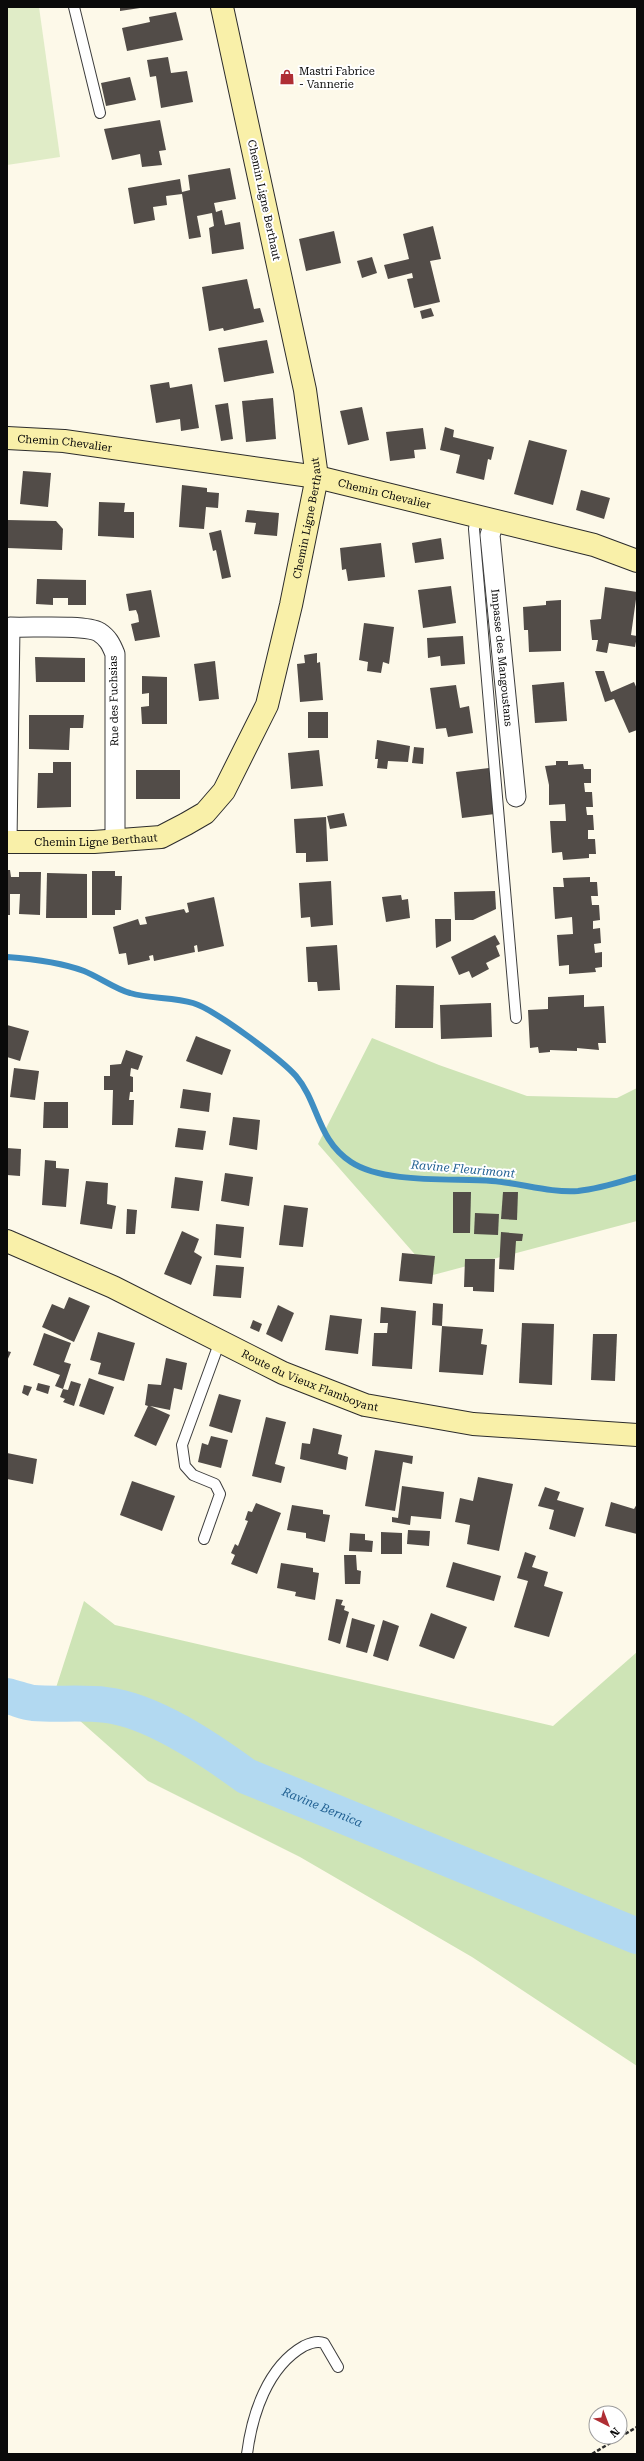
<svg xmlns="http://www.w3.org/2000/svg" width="644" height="2461" font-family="'Roboto Serif',serif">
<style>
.green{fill:#cee4b6}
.pitch{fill:#e0ecc7}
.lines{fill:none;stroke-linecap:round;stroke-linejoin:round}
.stream{stroke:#3f8ec2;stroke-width:6}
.river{stroke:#b2d9f1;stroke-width:36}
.building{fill:#524c48}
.lane-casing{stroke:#3d3d3d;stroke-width:12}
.street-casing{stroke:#3d3d3d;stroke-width:21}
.secondary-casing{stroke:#2c2c2c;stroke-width:24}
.path{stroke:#2c2c2c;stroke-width:2.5;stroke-dasharray:4 2;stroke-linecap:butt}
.lane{stroke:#fff;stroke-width:10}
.street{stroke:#fff;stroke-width:19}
.secondary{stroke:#f9f0a9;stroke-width:22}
.labels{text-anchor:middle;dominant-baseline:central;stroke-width:4;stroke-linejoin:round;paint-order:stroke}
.poi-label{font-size:11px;fill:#0a0a0a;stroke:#fff;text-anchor:start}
.street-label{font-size:11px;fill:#0a0a0a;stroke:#fff}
.water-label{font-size:12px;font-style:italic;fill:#1f5f91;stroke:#fff}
</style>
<rect width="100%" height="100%" fill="#fdf9e9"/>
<g class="green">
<path d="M372,1038l67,27 88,31 90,2 20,-10v133l-204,54 -115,-131z"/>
<path d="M84,1601l31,24 438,101 84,-74v414l-165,-109 -172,-100 -152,-76 -95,-84z"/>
</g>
<path class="pitch" d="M7,7h32l21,150 -53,8z"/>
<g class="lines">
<path class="stream" d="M7,957c26,2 53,5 77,14 15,6 33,19 46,22 20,6 43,4 63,10 21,6 88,56 103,73 23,27 21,64 55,86 33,22 102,16 141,19 29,2 57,12 86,10 21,-2 39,-8 59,-14"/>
<path class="river" id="s1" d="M7,1696c9,2 18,6 26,7 25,2 49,-1 73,2 46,5 103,44 140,71l391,160"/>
</g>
<g class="building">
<path d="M120,7h20v1l-20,3z"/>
<path d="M176,12l7,28 -56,11 -5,-23 28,-6 -1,-5z"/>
<path d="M168,57l3,16 16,-2 6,31 -32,6 -5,-32 -6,1 -3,-17z"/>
<path d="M130,77l6,23 -30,6 -5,-23z"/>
<path d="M160,120l6,30 -7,1 3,14 -20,2 -2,-13 -28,6 -8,-31z"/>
<path d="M230,168l6,31 -22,4 2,9 6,-2 3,15 15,-3 4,27 -32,5 -3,-26 5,-2 -2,-13 -15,3 4,21 -12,2 -7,-45 -16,2 1,9 -14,2 2,13 -21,4 -6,-36 52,-9 2,13 8,-2 -2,-15z"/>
<path d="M433,226l8,33 -11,2 10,41 -26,6 -7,-29 6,-1 -1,-5 -24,6 -4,-14 25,-6 -6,-25z"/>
<path d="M334,231l7,32 -35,8 -7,-32z"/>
<path d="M372,257l5,16 -15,5 -5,-17z"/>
<path d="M247,279l7,30 6,-1 4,14 -40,9 -1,-3 -14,3 -7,-44z"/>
<path d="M431,308l3,8 -12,3 -2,-8z"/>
<path d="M267,340l7,33 -50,9 -6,-34z"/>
<path d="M169,382l1,6 22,-4 7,44 -18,3 -1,-12 -24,4 -6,-38z"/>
<path d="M273,398l3,41 -30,3 -4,-41z"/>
<path d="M228,403l5,36 -12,2 -6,-36z"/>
<path d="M362,407l7,33 -21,5 -8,-34z"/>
<path d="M445,427l9,3 -1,7 41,10 -3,13 -3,-1 -4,21 -28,-7 4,-18 -20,-5z"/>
<path d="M423,428l3,21 -12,1 1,8 -25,3 -4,-29z"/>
<path d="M529,440l38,10 -14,55 -39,-11z"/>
<path d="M23,471l28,2 -3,34 -28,-3z"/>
<path d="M182,485l25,3v4l12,1 -1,15 -12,-1 -2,22 -25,-2z"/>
<path d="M581,490l29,8 -6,21 -28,-9z"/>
<path d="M99,502l26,1 -1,9h10v26l-36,-2z"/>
<path d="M247,510l32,3 -2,23 -23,-2 2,-11 -11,-1z"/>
<path d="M7,520l49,1 7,8 -1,21 -55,-2z"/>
<path d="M221,530l10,47 -9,2 -6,-29 -3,1 -4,-18z"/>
<path d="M441,538l3,21 -29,4 -3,-20z"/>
<path d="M381,543l4,34 -37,4 -2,-12 -4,1 -2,-22z"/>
<path d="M37,579l49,1v25h-18v-7h-15v7l-17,-1z"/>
<path d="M451,586l5,37 -33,5 -5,-38z"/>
<path d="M605,587l32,5 -6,43 6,1 -2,11 -26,-4 -2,10 -11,-2 2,-11h-6l-2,-20 11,-1z"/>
<path d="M151,590l9,47 -25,4 -4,-17 8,-2 -1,-7 -2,-5 -7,1 -3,-17z"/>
<path d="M561,600v51l-32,1 -1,-22h-4l-1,-23 23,-2v-4z"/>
<path d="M364,623l30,4 -5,37 -6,-2 -2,11 -14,-2 1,-9 -9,-2z"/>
<path d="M463,636l2,28 -24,2 -1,-10 -12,2 -1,-20z"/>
<path d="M317,653v10l3,-1 3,38 -23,2 -3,-38 8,-1 -1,-8z"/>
<path d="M35,657l50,1v24h-49z"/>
<path d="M215,661l4,38 -20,2 -5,-37z"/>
<path d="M595,671h9l7,21 23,-10 3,7v41l-8,3 -15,-34 -9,3z"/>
<path d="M142,676l25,1v47h-25l-1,-17 8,-1v-13l-7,1z"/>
<path d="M564,682l3,39 -32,2 -3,-38z"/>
<path d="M456,685l4,23 9,-2 4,27 -25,4 -2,-9 -10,1 -6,-41z"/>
<rect x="308" y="712" width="20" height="26"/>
<path d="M29,715h55l-1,13h-13l-1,22 -40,-1z"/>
<path d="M377,740l33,6 -2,16 -20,-1 -1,8 -10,-1 1,-9h-3z"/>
<path d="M414,747l10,1 -1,16 -11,-1z"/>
<path d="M319,750l4,36 -32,3 -3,-36z"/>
<path d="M556,761h12v4l15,-1 1,5h7v14h-7l1,9h7l1,15h-7l1,8h6l1,15h-6v9h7l1,15h-7v4l-26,2 -1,-8 -10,1 -2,-32h16l-1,-17 -16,1v-20l-4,-19 11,-1z"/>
<path d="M53,762h18v45l-34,1 1,-35h15z"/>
<path d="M489,768l6,46 -33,4 -6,-46z"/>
<rect x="136" y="770" width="44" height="29"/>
<path d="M344,813l3,13 -17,3 -3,-13z"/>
<path d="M326,817l2,44 -22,1v-9h-10l-2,-34z"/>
<path d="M7,870h3l1,7h8v-5h22l-1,43 -21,-1 1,-20h-10v21h-3z"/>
<path d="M92,871h23v5h7l-1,34h-6v5h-23z"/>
<path d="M47,873l40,1v44h-41z"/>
<path d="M590,877v5h7l1,14h-7l1,9h7l1,15 -7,1v8l7,-1 1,15 -7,1 1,9 7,-1v15l-7,1 1,4 -27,2v-9l-10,1 -2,-31 16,-1 -1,-17 -17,2 -2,-32h11l-1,-9z"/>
<path d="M331,881l2,44 -22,2 -1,-10 -9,1 -2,-35z"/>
<path d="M495,891l1,18 -23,11h-18l-1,-28z"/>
<path d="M401,895l1,5 6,-1 2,19 -24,4 -4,-25z"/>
<path d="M214,897l10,49 -26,6 -1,-7 -3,1 1,6 -41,9 -1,-6 -4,1 1,4 -22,5 -2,-12 -7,1 -6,-27 25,-8 2,6 7,-1 -2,-7 39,-8 2,4 3,-1 -2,-9z"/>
<path d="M435,919h16v22l-15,7z"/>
<path d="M495,935l5,9 -4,2 4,10 -14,7 3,6 -17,9 -3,-7 -10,4 -8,-18z"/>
<path d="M337,945l3,45 -22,1 -1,-9h-9l-2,-35z"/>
<path d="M396,985l38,1 -1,42h-38z"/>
<path d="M584,995v12l20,-1 2,37h-8l1,7 -22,-2v3l-27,-1v2l-11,1 -1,-6 -8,1 -2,-38 20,-1v-12z"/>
<path d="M491,1003l1,34 -51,2 -1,-34z"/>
<path d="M7,1025l22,6 -9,30 -13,-4z"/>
<path d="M196,1036l35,14 -9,25 -36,-14z"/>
<path d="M126,1050l17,6 -5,14 -7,-2 -1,8 3,1v15h-3l-1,8h5l-1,25h-21l1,-35h-9v-14h6v-11l11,-1z"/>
<path d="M14,1068l25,3 -4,29 -25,-3z"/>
<path d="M183,1089l28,4 -2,19 -29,-4z"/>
<path d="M44,1102h24v26h-25z"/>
<path d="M233,1117l27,3 -3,30 -28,-5z"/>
<path d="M178,1128l28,3 -3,19 -28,-3z"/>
<path d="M7,1148l14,1 -1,27 -13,-1z"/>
<path d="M45,1160l11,1v7l13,1 -3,38 -24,-2z"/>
<path d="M225,1173l28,4 -4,29 -28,-5z"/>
<path d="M175,1177l28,4 -4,30 -28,-3z"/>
<path d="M86,1181l22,2 -1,21 9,2 -4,23 -32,-5z"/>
<path d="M453,1192h18l-1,41h-17z"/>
<path d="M503,1192h15l-1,28 -16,-1z"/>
<path d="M284,1205l24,3 -5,39 -24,-2z"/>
<path d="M127,1209l10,1 -2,24h-9z"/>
<path d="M475,1213l24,1 -1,21 -24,-1z"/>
<path d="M216,1224l28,3 -3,31 -27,-3z"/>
<path d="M182,1231l17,8 -5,13 8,5 -11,28 -27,-11z"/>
<path d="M501,1232l22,2 -1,7h-6l-2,29 -15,-1z"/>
<path d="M402,1253l33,3 -3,28 -33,-3z"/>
<path d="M465,1259h30l-1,33 -21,-1v-4h-9z"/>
<path d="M216,1265l28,2 -3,31 -28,-2z"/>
<path d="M69,1297l21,9 -16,36 -32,-15 10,-23 12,5z"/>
<path d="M433,1303l10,1 -1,22 -10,-1z"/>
<path d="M278,1305l16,8 -12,29 -16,-8z"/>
<path d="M381,1307l35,4 -4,58 -40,-3 2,-33h13l1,-10h-8z"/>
<path d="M330,1315l32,4 -4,35 -33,-4z"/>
<path d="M253,1320l9,4 -3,8 -9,-4z"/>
<path d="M522,1323l32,1 -2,61 -33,-2z"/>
<path d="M442,1326l41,3 -2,15 6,1 -4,30 -44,-3z"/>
<path d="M98,1332l37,11 -11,38 -26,-7 3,-11 -11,-3z"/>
<path d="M44,1333l27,10 -7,19 7,2 -8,25 -8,-3 5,-11 -27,-10z"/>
<path d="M593,1334h24l-2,47 -24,-1z"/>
<path d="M7,1351l4,1 -4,9z"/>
<path d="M166,1358l21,5 -5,27 -8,-2 -4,22 -20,-4 20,9 -14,31 -22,-10 14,-30 -3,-1 3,-21 13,1z"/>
<path d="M89,1378l25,9 -10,28 -25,-9z"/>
<path d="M71,1381l10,3 -7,22 -11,-4 2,-3 -5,-2 3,-8 5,1z"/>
<path d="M38,1383l12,3 -2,8 -12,-4z"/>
<path d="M24,1385l8,2 -4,9 -6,-3z"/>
<path d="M219,1394l22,6 -9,33 -23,-7z"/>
<path d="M266,1417l20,5 -11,42 10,3 -4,16 -29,-7z"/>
<path d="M313,1428l29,7 -4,19 10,3 -2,13 -46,-11 2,-16 8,1z"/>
<path d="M211,1436l17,4 -7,28 -23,-6 4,-19 6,2z"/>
<path d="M375,1450l38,6 -1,8 -9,-2 -8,49 -30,-5z"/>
<path d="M7,1453l30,6 -4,25 -26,-5z"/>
<path d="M478,1477l35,7 -14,67 -32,-7 3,-19 -15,-3 5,-24 13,3z"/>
<path d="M132,1481l43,15 -13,35 -42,-16z"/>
<path d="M402,1486l42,6 -3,27 -30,-3 -1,9 -18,-3v-5l6,1z"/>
<path d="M545,1487l15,5 -3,8 27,8 -9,29 -26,-8 5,-19 -16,-4z"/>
<path d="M611,1502l23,7 3,-5v30l-32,-8z"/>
<path d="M256,1503l25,10 -24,61 -26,-10 4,-9 -4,-2 4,-9 3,2 10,-25 -3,-1 3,-9 4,1z"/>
<path d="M292,1505l31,5v4l7,1 -5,27 -19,-4v-5l-19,-3z"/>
<path d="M408,1530l22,1 -1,15 -22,-2z"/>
<path d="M381,1532l21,1v21h-21z"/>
<path d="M350,1533l15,1v6l8,1 -1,11 -23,-1z"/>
<path d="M525,1552l11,4 -4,11 16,5 -4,14 19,6 -14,45 -35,-10 14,-46 -11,-3z"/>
<path d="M344,1555h12l1,15 4,1 -1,13h-15z"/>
<path d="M453,1562l48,14 -7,25 -48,-14z"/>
<path d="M281,1563l32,5v4l6,1 -4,27 -20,-4 1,-4 -19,-4z"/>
<path d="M336,1599l7,1 -2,5 4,1 -1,4 5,2 -9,32 -12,-4z"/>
<path d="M431,1613l36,14 -13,32 -35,-13z"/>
<path d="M352,1618l23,7 -8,28 -21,-6z"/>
<path d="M383,1620l16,6 -11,35 -15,-5z"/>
</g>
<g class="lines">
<g class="lane-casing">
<g id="lane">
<path d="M74,7l26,106"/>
<path d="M476,515l-2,14 42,489"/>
<path d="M204,1539l16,-45 -5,-10 -22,-9 -8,-9 -3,-21 38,-104"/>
<path d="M247,2454c5,-39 20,-87 57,-108 6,-3 13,-6 20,-3l14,24"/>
</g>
</g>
<g class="street-casing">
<g id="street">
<path id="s2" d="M495,520l-5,15 26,262"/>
<path d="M7,842l3,-215c19,1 75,-3 89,5 9,6 12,12 16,22v187"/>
</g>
</g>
<g class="secondary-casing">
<g id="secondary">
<path id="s3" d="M7,438l57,3 253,36 277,68 43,16"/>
<path id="s4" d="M7,842h87l67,-5 25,-13 19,-11 19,-22 43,-86 24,-100 26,-128 -12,-87 -83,-383"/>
<path id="s5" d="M7,1241l106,46 170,86 82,32 108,19 164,11"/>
</g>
</g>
<g class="path">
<path d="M620,2437l17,-10"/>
<path d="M592,2454l28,-17"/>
</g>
<use href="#lane" class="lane"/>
<use href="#street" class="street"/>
<use href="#secondary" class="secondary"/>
</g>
<defs>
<g id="shop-bare" transform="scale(1.2)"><path d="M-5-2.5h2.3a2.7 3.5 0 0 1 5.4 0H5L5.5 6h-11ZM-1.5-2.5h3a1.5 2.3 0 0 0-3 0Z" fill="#af2e34" stroke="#fff" stroke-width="2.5" paint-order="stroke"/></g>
</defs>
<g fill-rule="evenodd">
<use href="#shop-bare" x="287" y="77"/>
</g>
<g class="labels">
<g class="poi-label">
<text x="299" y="71">Mastri Fabrice<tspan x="299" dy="13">- Vannerie</tspan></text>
</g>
<g class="street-label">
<text transform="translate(264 200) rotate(78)">Chemin Ligne Berthaut</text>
<text stroke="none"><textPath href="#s3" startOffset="58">Chemin Chevalier</textPath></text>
<text stroke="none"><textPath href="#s3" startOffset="382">Chemin Chevalier</textPath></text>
<text stroke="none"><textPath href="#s4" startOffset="521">Chemin Ligne Berthaut</textPath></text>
<text stroke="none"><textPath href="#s2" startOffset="139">Impasse des Mangoustans</textPath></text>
<text transform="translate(114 701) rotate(-91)">Rue des Fuchsias</text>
<text stroke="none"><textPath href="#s4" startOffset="89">Chemin Ligne Berthaut</textPath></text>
<text stroke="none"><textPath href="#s5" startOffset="334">Route du Vieux Flamboyant</textPath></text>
</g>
<g class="water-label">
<text transform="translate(463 1169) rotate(5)">Ravine Fleurimont</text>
<text stroke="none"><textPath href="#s1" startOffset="341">Ravine Bernica</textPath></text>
</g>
</g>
<rect width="644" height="2461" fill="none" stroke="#0a0a0a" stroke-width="16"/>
<g transform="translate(608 2425) rotate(138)"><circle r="19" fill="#ffffff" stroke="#9d9d9d"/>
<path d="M0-3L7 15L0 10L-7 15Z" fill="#af2e34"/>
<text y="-6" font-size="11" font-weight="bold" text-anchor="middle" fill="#0a0a0a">N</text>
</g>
</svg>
